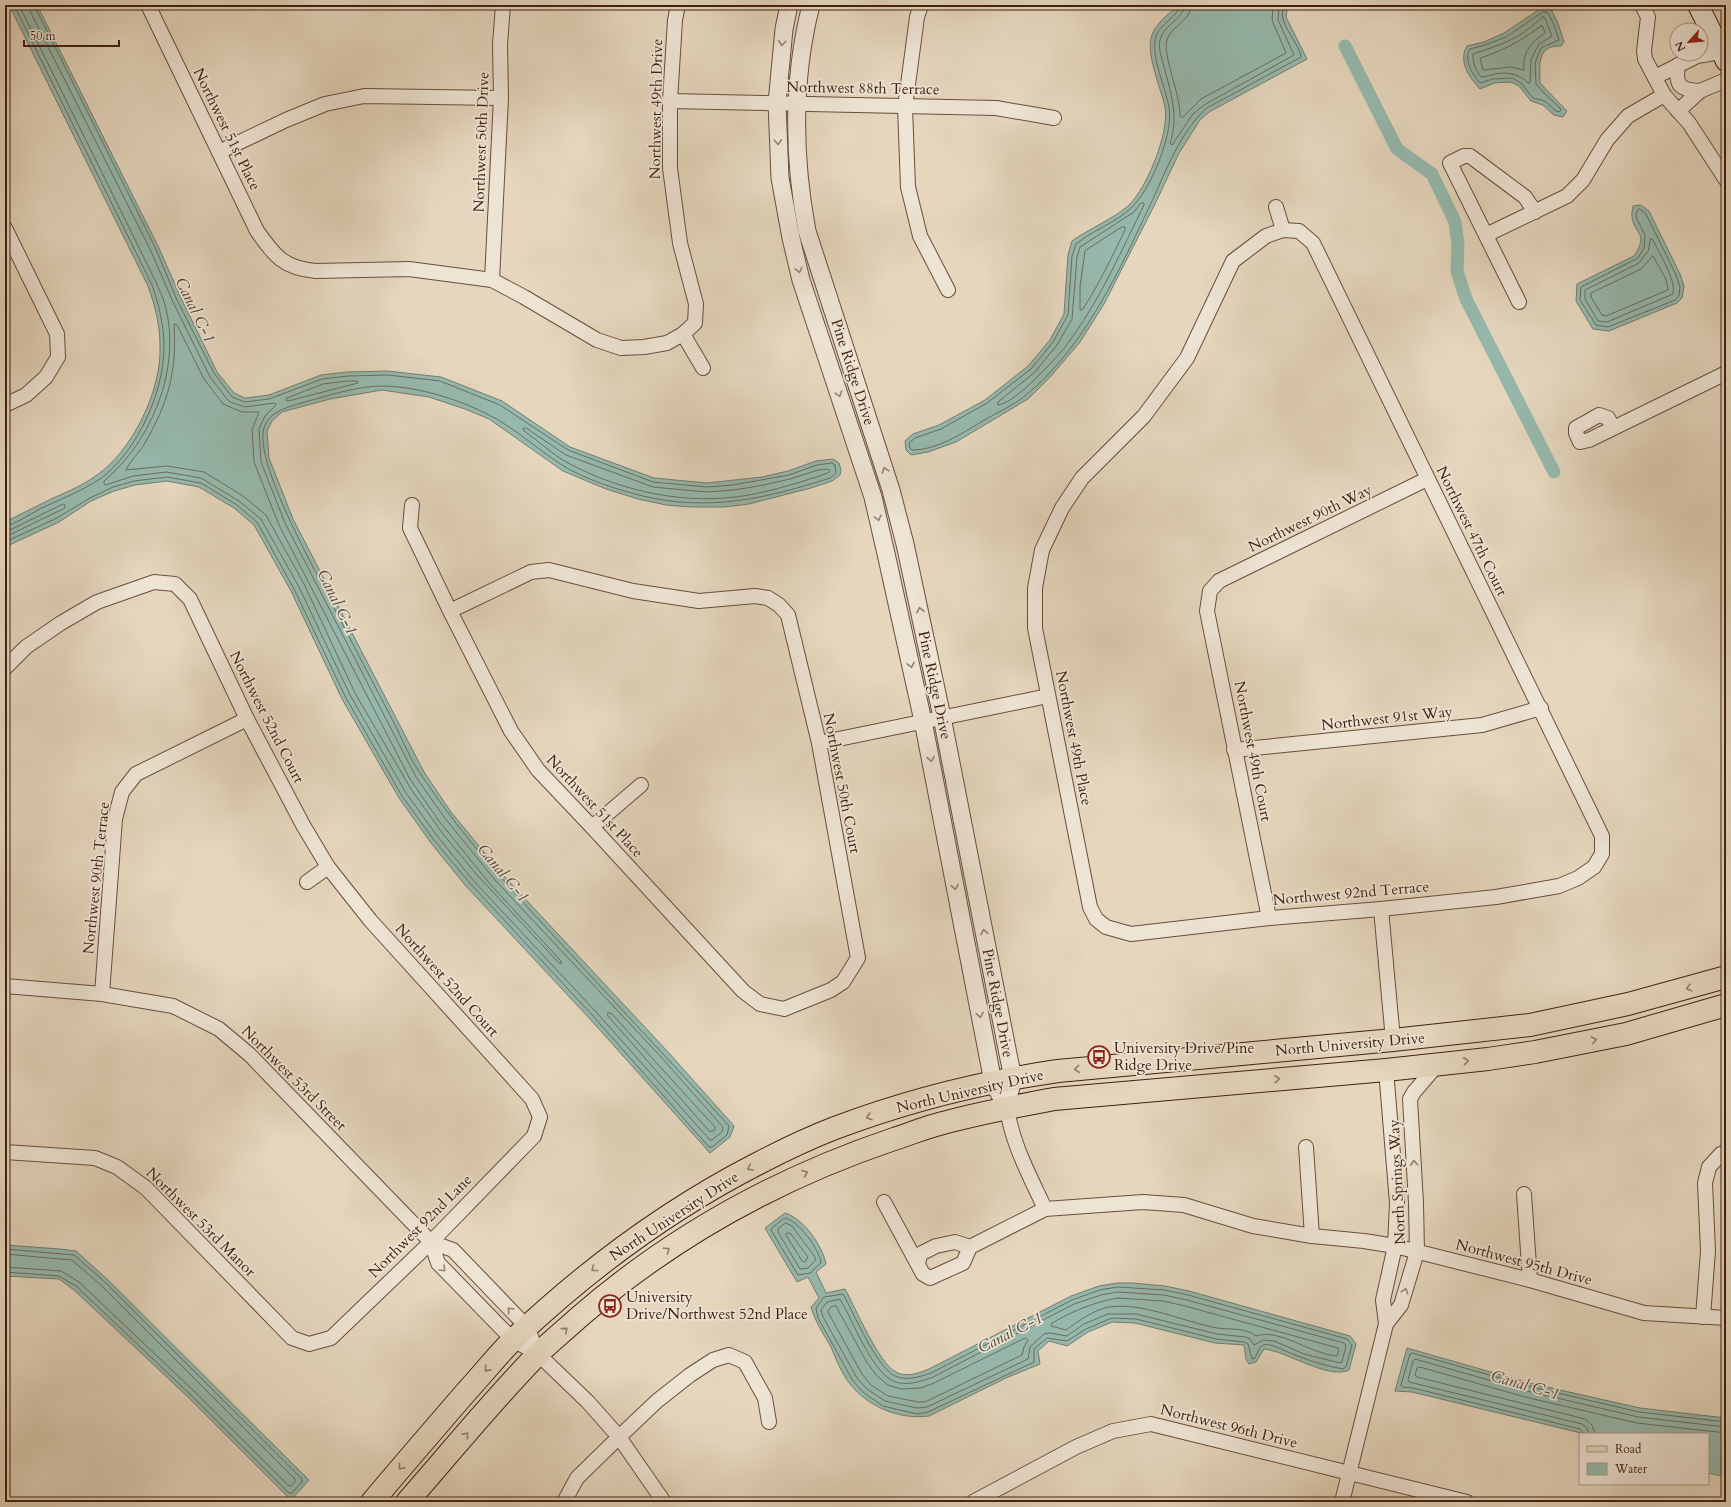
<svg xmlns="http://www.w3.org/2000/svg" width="1731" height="1507" font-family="Cardo,serif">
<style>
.water{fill:#96b9ad;stroke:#747c6f}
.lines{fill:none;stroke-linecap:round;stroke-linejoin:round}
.shore{stroke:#6b6c5f;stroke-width:1}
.canal{stroke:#96b9ad;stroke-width:13}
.minor-casing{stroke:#694e3c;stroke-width:16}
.tertiary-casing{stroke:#694e3c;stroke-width:19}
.secondary-casing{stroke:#402011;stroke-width:22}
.primary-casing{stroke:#402011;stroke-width:24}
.minor{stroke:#eee4d4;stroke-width:14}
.tertiary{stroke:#eee4d4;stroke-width:17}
.secondary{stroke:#eee4d4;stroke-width:20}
.primary{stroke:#e5d6bd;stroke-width:22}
.oneway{stroke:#978272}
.oneway2{stroke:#927b67}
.labels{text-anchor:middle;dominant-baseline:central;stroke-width:3.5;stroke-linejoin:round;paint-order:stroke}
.street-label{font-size:15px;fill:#402011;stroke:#eee4d4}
.poi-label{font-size:15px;fill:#402011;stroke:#eee4d4;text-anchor:start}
.water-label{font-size:16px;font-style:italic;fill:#564638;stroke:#eee4d4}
</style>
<rect width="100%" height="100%" fill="#e5d6bd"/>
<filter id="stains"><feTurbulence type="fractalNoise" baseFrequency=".005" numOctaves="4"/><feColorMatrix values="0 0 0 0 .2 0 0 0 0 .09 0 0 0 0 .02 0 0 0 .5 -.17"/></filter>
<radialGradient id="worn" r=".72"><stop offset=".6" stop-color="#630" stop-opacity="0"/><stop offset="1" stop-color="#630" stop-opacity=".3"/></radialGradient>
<g class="water">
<path d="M9,5h28l121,241 23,52 36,74 17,21 11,5 24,-3 52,-20 26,-3 41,-1 26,3 27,3 61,24 68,46 84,31 53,5 55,-6 26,-6 28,-10 17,-2 6,4 2,7 -1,5 -8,6 -21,7 -62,16 -25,3h-33l-25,-2 -28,-6 -32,-10 -43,-18 -74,-52 -24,-10 -36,-12 -47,-7 -52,9 -48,13 -10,9 -5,10 2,27 24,61 131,253 27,40 51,62 166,178 66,74 -4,11 -20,16 -120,-134 -125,-134 -34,-42 -32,-45 -57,-99 -51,-108 -37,-66 -20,-17 -35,-21 -32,-6 -32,4 -21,6 -23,10 -32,21 -54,25v-25c13,-6 25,-13 38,-19 18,-9 38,-16 54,-28 36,-25 65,-86 63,-129 0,-22 -5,-40 -12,-60z"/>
<path d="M1178,5h112l-3,5 -1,7 21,42 -98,53 -9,8 -21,33 -24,51 -51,100 -24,38 -28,33 -24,24 -72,43 -28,10 -17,3 -5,-5 -1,-9 8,-7 26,-9 46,-25 43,-34 22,-26 14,-26 4,-59 4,-14c18,-13 40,-21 57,-36 18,-17 41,-74 36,-98 -4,-19 -20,-54 -13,-72 4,-12 17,-21 26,-30z"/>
<path d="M1543,7l8,2 7,14 6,19 -3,4c-25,-1 -21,20 -21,37l27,28 -4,6 -9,-2 -11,-10 -12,-4 -12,-15 -8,-4 -17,1 -14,6c-11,-12 -22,-28 -13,-43l17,-4 20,-9z"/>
<path d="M1641,205l8,6 31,63 4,12 -2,12 -5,5 -68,28 -16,-2 -17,-28 1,-17 57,-28c16,-24 -1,-22 -2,-40 -1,-3 1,-7 1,-10z"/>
<path d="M785,1213c19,6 37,32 41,51l-10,8 10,21 19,-4c10,18 34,75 51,83 10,6 23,1 33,-3l142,-73 28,-10 18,-3h15l33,3 24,5 161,45 6,8 -7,26c-20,10 -63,-19 -85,-21l-8,13 -7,2 -3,-5 -2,-14 -29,-2 -80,-20 -23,-1 -24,10 -21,14 -18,-5 -11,10 2,13 -34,14 -77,38c-29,4 -61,-9 -79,-32 -9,-11 -14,-26 -20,-39 -8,-13 -15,-24 -19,-38l8,-9 -11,-21 -11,5 -32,-54z"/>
<path d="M5,1245l55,4 16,2 32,29 201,200 -18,20 -101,-101 -116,-109 -15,-11 -54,-3z"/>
<path d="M1407,1348l122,35 111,25 86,10v59l-18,-4v-39h-123l-173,-42 -17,-1z"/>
</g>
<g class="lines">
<g class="shore">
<path d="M19,5l137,277c3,8 7,15 9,23 17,62 -13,136 -61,176v3l2,1 27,-9 33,-4 35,6 38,23 22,18 38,68 51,108 56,98 32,44 34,42 125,134 113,127h2l10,-8 1,-5 -61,-69 -167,-178 -51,-63 -28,-40 -131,-254 -24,-61 -2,-33 6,-13 10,-10 1,-2 -2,-1 -29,4 -15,-5 -3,-3 -17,-22 -37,-75 -23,-53 -120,-238 -1,-6"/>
<path d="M1180,5c-1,11 -22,20 -25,34 -3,22 10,46 14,68 5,26 -18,82 -37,100 -16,16 -39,23 -56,37l-4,12 -4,59 -15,27 -22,27 -44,34 -46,26 -26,9 -6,5 1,5 2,2c25,0 49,-16 69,-28 15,-9 32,-16 45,-27 59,-48 94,-126 126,-194 14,-30 29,-71 55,-93l94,-51c-2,-16 -27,-36 -16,-52"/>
<path d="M1185,5c-1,14 -22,20 -25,35 -2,9 2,18 4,27 7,26 15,50 6,76l2,2 21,-31 11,-9 90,-50 -16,-35 1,-15"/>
<path d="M1191,5c0,16 -20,21 -24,35 -5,14 14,56 13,76l2,2 19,-19 85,-46 -14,-33 1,-15"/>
<path d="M1543,12l5,1 6,12 5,15 -18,8 -6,15 1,21 8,9 16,15 1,2 -2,2 -3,-1 -11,-10 -12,-3 -12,-15 -9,-5 -19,1 -13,4c-7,-8 -17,-23 -10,-34l15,-4 21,-8z"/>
<path d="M1543,17l2,1 7,18 -13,8 -8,15 -1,24h-2c-9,-10 -24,-12 -37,-8 -4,1 -6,2 -10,2 -5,-6 -9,-16 -8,-23 18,-6 34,-11 50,-21 7,-5 13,-11 20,-16z"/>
<path d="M1541,26l2,1 2,6c-10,7 -19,14 -21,28 -1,3 0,6 0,9l-13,-3 -28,3 -3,-12c23,-7 42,-18 61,-32z"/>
<path d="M1141,203h3v2c-22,44 -42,91 -71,131 -11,17 -27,32 -41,46 -7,7 -24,22 -34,23v-3l37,-30 22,-27 15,-26 5,-62 3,-10 54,-35z"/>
<path d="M1640,209l6,5 30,61 4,12 -1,9 -4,4 -67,27 -12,-2 -16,-25 1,-13 57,-29 6,-10 1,-13 -9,-18 1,-6z"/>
<path d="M1122,227h3v3c-13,27 -26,54 -42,79l-3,1v-23l5,-36z"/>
<path d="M1651,239l2,1c7,15 23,39 20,54l-66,28 -9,-1 -13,-22v-9l54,-27 9,-12z"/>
<path d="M1653,256l13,23 2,11 -62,26 -4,-1 -11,-18v-4l50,-24z"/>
<path d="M175,324l2,1 27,54 19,25 19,8h17l-7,18 2,32 25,63 131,254 29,42 51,63 71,77v3l-2,-1 -82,-88 -34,-41 -32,-45 -56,-96 -51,-109 -38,-69 -23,-19 -39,-24 -37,-6 -41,4c2,-6 15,-20 19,-27 23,-40 32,-71 29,-117z"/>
<path d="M348,381h9l1,2 -70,18 -2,-1 1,-2 36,-14z"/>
<path d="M526,428l40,27 87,32 54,5 27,-2 30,-5 26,-6 28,-9 10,-1 2,2 -2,2c-26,9 -53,17 -79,22 -61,11 -127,-3 -181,-32 -15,-8 -29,-22 -44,-32l-1,-2z"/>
<path d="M5,526c12,-2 29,-15 41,-20 18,-8 37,-16 54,-27 37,-27 64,-87 64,-132 0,-22 -5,-42 -12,-62l-138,-280"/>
<path d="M5,531l5,-1 53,-26 2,1v3l-60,29"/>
<path d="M5,542l52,-24 33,-20 23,-11 21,-6 33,-4 34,6 36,22 20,17 37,67 52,109 56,98 32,44 35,42 124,134 116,131h3l15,-12 2,-9c-54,-60 -110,-119 -164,-178 -50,-54 -100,-108 -141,-169 -13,-17 -21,-39 -31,-58 -20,-39 -41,-78 -61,-117 -17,-35 -78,-141 -68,-176 6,-18 25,-21 41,-26 25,-7 52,-16 79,-16 35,1 74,13 105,29 26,13 48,34 73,50 22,14 56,25 81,31 66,16 125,2 187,-18l6,-5 -1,-8 -3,-2 -15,2 -28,10 -56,10 -26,2 -54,-5 -85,-32 -68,-45 -60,-24 -52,-6 -40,1 -26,3 -53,20 -24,3 -13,-5 -18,-24 -37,-73 -22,-53 -121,-242"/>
<path d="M608,1013h3l104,114v3l-5,2 -102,-116z"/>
<path d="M785,1218c13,2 35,32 36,45l-7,6 -3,4 -13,2 -27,-45 1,-2z"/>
<path d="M786,1223l6,3 23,31v4l-7,7 -8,1 -22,-37v-3z"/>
<path d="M787,1233h3l18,24 -3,5 -3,-1 -16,-26z"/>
<path d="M5,1249l69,6 32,28 196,196v3l-10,11h-3l-97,-97 -116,-110 -17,-10 -54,-4"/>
<path d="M5,1254l67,6 30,26 193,193v3l-4,4h-2l-93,-93 -117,-111 -18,-11 -56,-4"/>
<path d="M1118,1287l46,3 24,5 159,44 5,6 -6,22 -3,2c-22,-4 -42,-11 -62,-20 -5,-2 -13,-6 -18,-4 -4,2 -6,10 -8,13l-3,1 -4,-15 -4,-2 -28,-3 -80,-20 -24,-1 -26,11 -19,12 -20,-3 -13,11v13l-106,50 -11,2 -34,-8 -19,-13 -11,-12 -35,-63 -2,-10 8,-11 19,-3c11,19 33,73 52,82 12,5 24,1 36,-3l141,-73 28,-10z"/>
<path d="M1118,1292l46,3 23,5 157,43 2,3 -4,16 -2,1 -36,-9 -30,-13 -11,-1 -9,5 -4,-6 -4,-2 -29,-3 -81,-20h-28l-24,10 -17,12 -17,-3 -6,1 -14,13 -2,12 -101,48 -10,1 -32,-7 -18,-12 -10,-11 -34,-61 -2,-7 6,-8 13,-3c13,22 30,68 51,81 13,7 29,2 42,-3l141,-73 27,-9z"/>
<path d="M1118,1298l45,3 22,5 153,42 1,2 -2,6c-27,-2 -57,-28 -81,-20 -11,-9 -26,-6 -39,-8 -33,-6 -74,-26 -108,-21 -16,3 -30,14 -43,23l-15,-4 1,-3c21,-12 42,-21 66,-25z"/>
<path d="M836,1306l30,55 10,14 12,10 13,4 20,-1 13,-5 91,-45 3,2 -4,7 -2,8 -97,47h-7l-30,-6 -17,-11 -9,-11 -33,-60 -1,-3 3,-4z"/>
<path d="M1584,1434l-4,-5 -167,-41 -11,-1 -1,-2 9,-31 2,-1 116,33 111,26 87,10"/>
<path d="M1589,1434l-2,-6 -5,-4 -173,-42 -1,-2 5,-19 2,-2 112,32 111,26 88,10"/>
<path d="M1595,1434l-3,-9 -7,-6 -168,-42 -2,-2 2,-7 3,-1 105,30 112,26 89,10"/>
</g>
<path class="canal" d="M1345,46l52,103 35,25 23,48 3,22 -1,27 9,28 88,173"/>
<g class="minor-casing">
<g id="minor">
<path d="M148,5l109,226c18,25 26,37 59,40l93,-2 83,11 32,17 73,43 24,8 23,-1 23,-4 16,-9"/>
<path d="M678,5l-3,15 -5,81v67l10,75 16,61 -1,19 -12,11 20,34"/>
<path d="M921,5l-4,12 -12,90 3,80 12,49 28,54"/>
<path d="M1642,5l6,12 -4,34 1,8 19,36 25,28 37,57"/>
<path d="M1678,65c-3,21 2,25 22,26"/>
<path d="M1655,77l42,-21 29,-5"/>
<path d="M670,101l326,7 58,10"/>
<path d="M1678,111l22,-20 26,-11"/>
<path d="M219,152l67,-32 39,-16 39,-8 137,2"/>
<path d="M1276,207l7,23"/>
<path d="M5,228l52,106 1,23 -12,20 -20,18 -21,10"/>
<path d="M1283,230l16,1 14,12 289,593v18l-8,13 -16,11 -19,8 -63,11 -115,12 -112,9 -138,16 -25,-7 -10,-8 -6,-12 -55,-279v-40l7,-38 20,-42 20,-30 62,-62 43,-58 46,-97 33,-25z"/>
<path d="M1486,235l81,-39 16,-16 24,-40 21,-24 36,-21"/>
<path d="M492,280l9,-182 -1,-54 3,-39"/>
<path d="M1519,302l-69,-139 14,-7h6l55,41 10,15"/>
<path d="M1613,428l-5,-10 -9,-3 -23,13v5l4,9 9,-2 137,-67"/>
<path d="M412,505l-2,23 40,83 61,120 27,39 54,57 151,164 17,13 24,5 47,-19 12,-8 15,-24 -39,-215 -31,-128 -9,-10 -11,-7 -13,-2 -56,5 -66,-10 -84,-21 -18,2 -81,39"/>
<path d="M5,668l21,-21 35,-24 36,-21 57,-20 21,2 15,15 57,120 56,106 25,42 42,53 162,179 8,18 -6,19 -103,106 -100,96 -22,6 -17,-6 -146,-150 -29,-21 -22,-9 -90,-6"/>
<path d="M819,743l229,-47"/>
<path d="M1234,750l248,-25 59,-17"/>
<path d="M592,827l49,-42"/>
<path d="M307,882l21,-15"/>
<path d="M1381,909l12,131"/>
<path d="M1269,918l-62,-307 3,-20 9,-10 208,-102"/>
<path d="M5,986l97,8 71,12 46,23 31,26 181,187 22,8 74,77 11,27"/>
<path d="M102,994l13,-175 7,-27 14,-18 111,-55"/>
<path d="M1007,1108c5,36 23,68 38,101"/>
<path d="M1306,1147l6,89"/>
<path d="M1524,1194l6,86"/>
<path d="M884,1202l39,72 7,4 33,-15 7,-16 75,-38 98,-7 41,3 69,21 59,10 52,5 31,5 135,34 114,33 82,5"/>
<path d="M431,1242l7,21 75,77 25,14 50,48 31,35 45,65"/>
<path d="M918,1264l2,-10 16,-8 19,-4 15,5"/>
<path d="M1703,1317l5,-66 -3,-68 4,-16 12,-13 5,-2"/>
<path d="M1386,1324l15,-19 16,-53 -1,-49 -6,-104 4,-7 24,-28"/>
<path d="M564,1502l13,-24 42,-41 38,-36 33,-26 23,-15 16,-5 16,7 20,36 4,24"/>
<path d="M973,1502l103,-55 37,-16 38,-7 316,78"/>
<path d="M1342,1502l44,-178 -3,-24 12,-54 2,-43 -11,-133"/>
</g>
</g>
<g class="tertiary-casing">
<g id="tertiary">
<path d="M789,5l-5,24 -7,74 3,75 11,60 10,42 72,217 14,61 36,163 70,361 14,26"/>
<path d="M811,5c-19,75 -18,151 -4,226l84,259 14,54 37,173 66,337 5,24 -3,13"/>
</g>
</g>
<g class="secondary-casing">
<path id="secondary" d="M1698,5l28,56"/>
</g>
<g class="primary-casing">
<g id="primary">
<path d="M372,1502c31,-37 63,-74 95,-111 16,-17 31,-37 48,-53 73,-69 154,-129 244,-175 25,-13 50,-25 76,-35 72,-27 147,-46 223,-57l335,-31 137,-15 98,-21 98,-27"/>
<path d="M407,1502c43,-49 84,-100 130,-147 13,-13 28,-25 41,-37 92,-80 200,-140 316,-179 16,-5 32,-12 49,-16 36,-10 74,-17 111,-24l332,-29 102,-11 47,-7 91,-18 100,-29"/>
</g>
</g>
<use href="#minor" class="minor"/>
<use href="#tertiary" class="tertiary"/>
<use href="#secondary" class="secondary"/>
<use href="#primary" class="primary"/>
</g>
<defs><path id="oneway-chevron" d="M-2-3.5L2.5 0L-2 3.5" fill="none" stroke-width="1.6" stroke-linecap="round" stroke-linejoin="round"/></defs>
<g class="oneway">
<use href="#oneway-chevron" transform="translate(782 43) rotate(96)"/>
<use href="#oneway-chevron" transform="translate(778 142) rotate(87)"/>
<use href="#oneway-chevron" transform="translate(799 270) rotate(77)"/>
<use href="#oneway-chevron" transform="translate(839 394) rotate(72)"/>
<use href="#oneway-chevron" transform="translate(885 470) rotate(-108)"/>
<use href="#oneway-chevron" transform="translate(878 518) rotate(76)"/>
<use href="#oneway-chevron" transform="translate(920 610) rotate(-102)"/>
<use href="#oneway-chevron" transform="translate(911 665) rotate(78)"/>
<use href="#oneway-chevron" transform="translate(931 759) rotate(79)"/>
<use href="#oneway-chevron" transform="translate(955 887) rotate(79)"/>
<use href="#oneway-chevron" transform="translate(984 932) rotate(-101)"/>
<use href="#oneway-chevron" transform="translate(980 1015) rotate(79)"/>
<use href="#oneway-chevron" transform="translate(1414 1163) rotate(-93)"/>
<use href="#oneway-chevron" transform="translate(443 1269) rotate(45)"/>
<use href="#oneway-chevron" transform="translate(1405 1291) rotate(-73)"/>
<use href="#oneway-chevron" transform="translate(510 1310) rotate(-134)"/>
</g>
<g class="oneway2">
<use href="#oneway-chevron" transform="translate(1689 988) rotate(165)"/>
<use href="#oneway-chevron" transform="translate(1594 1040) rotate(-11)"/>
<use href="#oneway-chevron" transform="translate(1466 1061) rotate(-6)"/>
<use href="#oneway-chevron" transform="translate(1077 1069) rotate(175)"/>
<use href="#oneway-chevron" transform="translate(1277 1079) rotate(-5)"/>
<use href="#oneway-chevron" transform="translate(869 1117) rotate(162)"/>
<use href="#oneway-chevron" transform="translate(750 1168) rotate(153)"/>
<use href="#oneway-chevron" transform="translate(805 1173) rotate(-23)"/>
<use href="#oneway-chevron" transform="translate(667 1250) rotate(-35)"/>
<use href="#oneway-chevron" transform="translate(594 1269) rotate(141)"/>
<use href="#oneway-chevron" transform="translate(565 1330) rotate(-41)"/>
<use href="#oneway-chevron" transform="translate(487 1369) rotate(132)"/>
<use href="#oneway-chevron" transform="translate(466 1435) rotate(-49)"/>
<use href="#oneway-chevron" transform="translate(401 1467) rotate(130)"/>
</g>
<defs>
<g id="bus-ring" transform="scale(1.15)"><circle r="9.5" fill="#eee4d4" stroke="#8f2418" stroke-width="1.5"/><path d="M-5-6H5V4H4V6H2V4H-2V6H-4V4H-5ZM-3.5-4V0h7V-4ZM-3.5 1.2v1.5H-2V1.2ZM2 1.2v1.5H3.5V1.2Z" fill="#8f2418"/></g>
</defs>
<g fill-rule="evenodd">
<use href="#bus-ring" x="1099" y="1057"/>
<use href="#bus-ring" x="610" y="1306"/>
</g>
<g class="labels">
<g class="street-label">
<text transform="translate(863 88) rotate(1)">Northwest 88th Terrace</text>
<text transform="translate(656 109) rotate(-89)">Northwest 49th Drive</text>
<text transform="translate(227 129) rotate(64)">Northwest 51st Place</text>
<text transform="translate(481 142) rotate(-88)">Northwest 50th Drive</text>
<text transform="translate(853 372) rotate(72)">Pine Ridge Drive</text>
<text transform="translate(1310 518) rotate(-26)">Northwest 90th Way</text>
<text transform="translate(1472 531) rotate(64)">Northwest 47th Court</text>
<text transform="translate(935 685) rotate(78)">Pine Ridge Drive</text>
<text transform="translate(267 717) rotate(63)">Northwest 52nd Court</text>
<text transform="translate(1387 718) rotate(-6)">Northwest 91st Way</text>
<text transform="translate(1074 738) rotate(79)">Northwest 49th Place</text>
<text transform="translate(1253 751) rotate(79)">Northwest 49th Court</text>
<text transform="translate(842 783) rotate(79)">Northwest 50th Court</text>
<text transform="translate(595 806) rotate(47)">Northwest 51st Place</text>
<text transform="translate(96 878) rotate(-84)">Northwest 90th Terrace</text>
<text transform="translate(1351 893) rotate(-5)">Northwest 92nd Terrace</text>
<text transform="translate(447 980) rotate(48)">Northwest 52nd Court</text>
<text transform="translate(998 1003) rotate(79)">Pine Ridge Drive</text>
<text transform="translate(1350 1044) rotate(-5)">North University Drive</text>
<text transform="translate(294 1078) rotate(45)">Northwest 53rd Street</text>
<text transform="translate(970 1091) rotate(-13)">North University Drive</text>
<text transform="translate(1397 1182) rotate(-93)">North Springs Way</text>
<text transform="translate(674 1216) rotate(-33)">North University Drive</text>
<text transform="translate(201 1222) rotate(45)">Northwest 53rd Manor</text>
<text transform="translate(420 1226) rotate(-45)">Northwest 92nd Lane</text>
<text transform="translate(1524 1262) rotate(15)">Northwest 95th Drive</text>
<text transform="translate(1229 1426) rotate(14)">Northwest 96th Drive</text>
</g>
<g class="poi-label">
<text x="1114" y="1048">University Drive/Pine<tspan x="1114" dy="17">Ridge Drive</tspan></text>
<text x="626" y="1297">University<tspan x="626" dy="17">Drive/Northwest 52nd Place</tspan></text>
</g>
<g class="water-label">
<text transform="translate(195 310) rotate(64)">Canal C-1</text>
<text transform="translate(337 602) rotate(64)">Canal C-1</text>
<text transform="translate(503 873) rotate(50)">Canal C-1</text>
<text transform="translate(1010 1333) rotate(-27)">Canal C-1</text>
<text transform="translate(1525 1385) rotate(16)">Canal C-1</text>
</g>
</g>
<rect width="1731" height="1507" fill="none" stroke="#e5d6bd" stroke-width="20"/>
<rect x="6" y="6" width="1719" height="1495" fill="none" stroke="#402011" stroke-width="2"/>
<rect x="10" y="10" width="1711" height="1487" fill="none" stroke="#402011"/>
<rect x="1579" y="1433" width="130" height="52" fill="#eee4d4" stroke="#a89686"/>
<rect x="1587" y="1446" width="20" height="6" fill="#e5d6bd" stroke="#a89686"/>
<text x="1615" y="1453" font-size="12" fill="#402011">Road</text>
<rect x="1587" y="1463" width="20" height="12" fill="#96b9ad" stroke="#a89686"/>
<text x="1615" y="1473" font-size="12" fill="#402011">Water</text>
<g transform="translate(1689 42) rotate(243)"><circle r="19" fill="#eee4d4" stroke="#a89686"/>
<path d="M0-3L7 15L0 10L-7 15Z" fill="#8f2418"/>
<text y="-6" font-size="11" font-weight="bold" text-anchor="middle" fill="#402011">N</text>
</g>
<path d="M24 40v6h95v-6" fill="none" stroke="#402011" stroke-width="2"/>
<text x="30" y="40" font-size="12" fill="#402011" stroke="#eee4d4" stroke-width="3" paint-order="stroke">50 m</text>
<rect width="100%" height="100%" filter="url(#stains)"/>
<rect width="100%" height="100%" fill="url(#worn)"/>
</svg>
